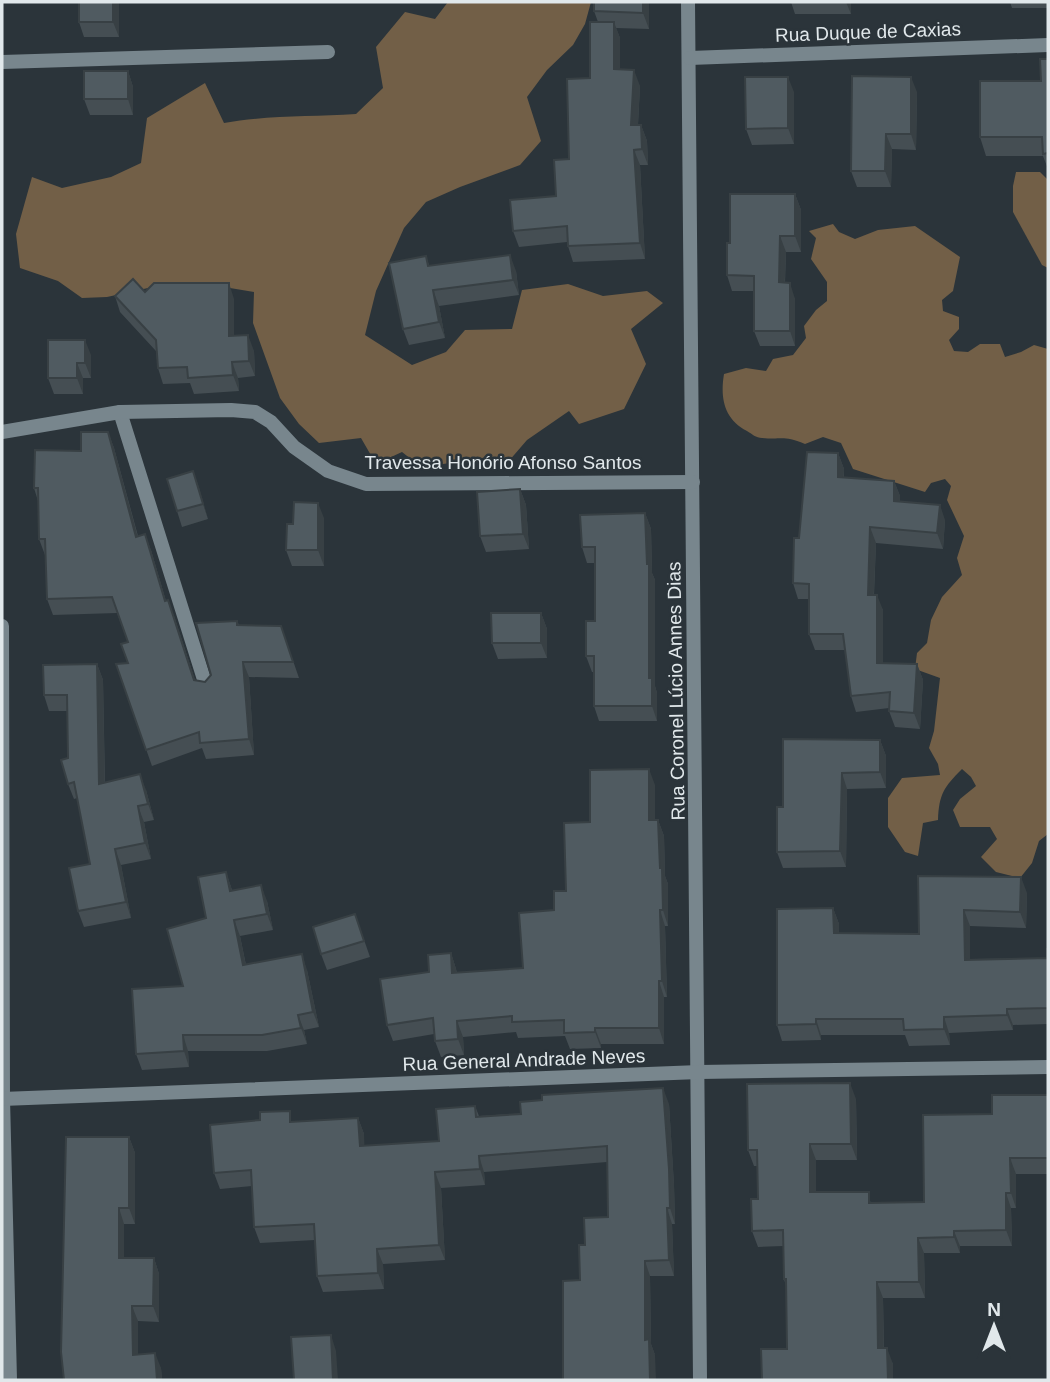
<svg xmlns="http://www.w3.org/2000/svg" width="1050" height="1382" font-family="Arial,sans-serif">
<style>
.forest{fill:#725f47}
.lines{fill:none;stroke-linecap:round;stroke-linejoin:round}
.lane{stroke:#78868d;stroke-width:14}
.street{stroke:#78868d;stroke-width:14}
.wall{fill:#454e53}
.shaded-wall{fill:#384044}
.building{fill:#505b61;stroke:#384044;stroke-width:2}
.labels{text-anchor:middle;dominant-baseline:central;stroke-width:5;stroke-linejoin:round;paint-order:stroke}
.street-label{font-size:19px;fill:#e1e8eb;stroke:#2b343a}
</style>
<rect width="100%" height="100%" fill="#2b343a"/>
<g class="forest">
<path d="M448,2h143l-6,22 -12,21 -26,25 -20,27 14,44 -21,24 -60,22 -34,15 -22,26 -28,63 -11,44 47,30 34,-13 19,-22 47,-1 10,-39 46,-6 35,12 44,-5 16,12 -32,26 15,35 -22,45 -45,15 -10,-13 -42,29 -19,22 -43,-1 -44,6 -19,-15 -26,12 -15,-26 -42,5 -20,-19 -19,-26 -27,-75 1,-31 -30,-5 -76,1 -41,9 -25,1 -24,-17 -38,-13 -4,-34 16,-57 30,11 49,-11 30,-14 6,-45 58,-35 19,40c43,-8 88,-6 132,-9l27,-26 -7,-41 29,-35 30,7z"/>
<path d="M1016,172h24l8,8v88l-6,-3 -29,-53v-26z"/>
<path d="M833,224l6,8 16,7 23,-9 37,-4 45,31 -7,34 -11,9 1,11 16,6v12l-10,11 5,11 14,1 12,-8h20l5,13 16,-5 13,-7 14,4v485l-9,7 -7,22 -12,15 -24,-6 -15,-15 16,-18 -7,-12h-30l-7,-17 7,-11 16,-13 -5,-9 -9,-8c-18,18 -23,25 -24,51l-15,3 -5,33 -13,-4 -17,-25v-29l14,-20 38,-3 -2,-11 -9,-16 5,-17 6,-53 -25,-9 2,-16 10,-10 4,-23 11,-23 20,-22 -5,-17 7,-22 -17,-36 4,-14 -6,-7 -14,4 -6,9 -72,-23 -12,-26 -18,-6 -18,7c-22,-9 -22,-4 -43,-6 -6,0 -10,-4 -15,-7 -23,-12 -27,-33 -23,-57l22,-6 20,3 7,-12 20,-4 13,-17 -2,-12 12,-16 11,-9v-19l-16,-23 5,-21 -7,-7z"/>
</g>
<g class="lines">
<path class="lane" d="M120,412l87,277"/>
<g class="street">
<path d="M688,2l12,1378"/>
<path d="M690,58l358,-13"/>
<path d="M2,62l326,-10"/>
<path d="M2,432l118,-20 111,-2 24,2 16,10 23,25 34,24 38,13 327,-2"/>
<path d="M2,626l1,473 7,281"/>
<path d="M2,1099l697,-27 349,-5"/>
</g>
</g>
<g class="wall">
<path d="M119,2v35h-35l-5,-15z"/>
<path d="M594,2h55v27l-33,-1 4,10v31l20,17 -2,39h3l6,16 1,24h-8l5,94 -72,3 -5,-16 -1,-4 -48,5 -6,-16 43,-35 13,-37 21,-81 8,-56 -4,-11z"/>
<path d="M791,2h60v12h-56z"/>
<path d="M1010,2h38v6h-36z"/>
<path d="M1048,59v110l-5,-13h-57l-6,-19 61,-56z"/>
<path d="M128,71l5,16v28h-43l-6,-16z"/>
<path d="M794,92v52l-42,1 -6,-16z"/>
<path d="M917,92l-1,58 -24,-1 -1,38h-34l-6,-16z"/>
<path d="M795,194l6,16v42h-15l-1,31 10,16v47h-35l-6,-15v-40h-22l-5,-16z"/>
<path d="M426,256l3,9 87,6 3,24 -80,11 6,32 -36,7 -6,-16z"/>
<path d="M145,292l89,7v37l20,15 1,25 -17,2 1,13 -45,3 -4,-11 -27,1 -5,-16 -2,-17 -36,-39 -5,-16z"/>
<path d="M91,355v23h-8v16h-29l-6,-16z"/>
<path d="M108,432l6,16 24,88 13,14 15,51 8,15 21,64 10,2 6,-7 26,-54 2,4 42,1 18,52 -50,-1 5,78 -48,4 -4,-11 -50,18 -36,-102 12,-1v-21l-11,-29 -64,2 -6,-16 -2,-44 -6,-16 -1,-38 -4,-13 47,-37z"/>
<path d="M838,453l6,16v8l50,4 6,15v5l45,19 -2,29 -67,-6 -2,52 9,15v53l34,1 6,16 -3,49 -25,-2 -6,-16v-3l-33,4 -5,-16 -6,-46h-30l-6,-16v-35h-11l-5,-16 6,-45z"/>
<path d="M193,471l15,48 -26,8 -5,-16z"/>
<path d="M520,489l6,16 3,44 -43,3 -6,-16z"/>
<path d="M645,513l6,16 1,44 3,7v106l2,7v28h-58l-5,-15v-34h-2l-6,-16 9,-35v-58h-8l-5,-16z"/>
<path d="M324,518v48h-32l-6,-16 7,-26z"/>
<path d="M541,613l6,16v29l-49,1 -6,-16z"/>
<path d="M97,664l6,16 2,103 41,7 8,30 -10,2 7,37 -30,6 10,53 -47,9 -6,-16 12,-47 -13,-66 -3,1 -6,-15 -1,-73h-18l-5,-16z"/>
<path d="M880,740l6,16v32l-39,1 -1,78 -63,1 -6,-16 6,-45z"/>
<path d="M655,785v35h3l6,16 1,40 3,8v42h-3l2,71h-3v47h-63v4l-31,1 -5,-13 -47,2 -2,-6 -53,5 1,18 -23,2 -6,-16 -1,-7 -41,7 -6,-16 42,-53 22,-19 5,16 1,4 66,-5 31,-58 12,-19z"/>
<path d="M226,872l6,18 35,11 6,29 -33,6 6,29 61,5 12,57 -15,3 3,14 -40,7h-79l1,16 -47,3 -6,-16 47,-68 23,-68z"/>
<path d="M918,876l109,17 -1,35 -56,-2v33l77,-1 1,-9v75l-35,1v5l-64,3 1,12 -41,1 -4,-11h-84v5l-39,1 -5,-16 56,-117 6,16v9l80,1z"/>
<path d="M355,914l15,43 -43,13 -6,-16z"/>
<path d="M1048,1095v79h-32v34h-5l1,38h-52v7h-36l1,45h-42l1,50 9,16v16h-131l25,-31 -1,-63 -2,-7 -1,-33 -25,1 -6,-16 6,-32 -1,-33h-3l-6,-16 108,-51 1,61h-41v32l56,10h52l68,-88z"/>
<path d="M669,1104l5,81 1,39h-3l2,52h-24l1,68 4,11 -75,-75 5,-35 23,-28 -1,-55 -123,10 1,13 -44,3 4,72 -62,4 1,25 -61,3 -6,-16 -2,-36 -55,3 -6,-16 -2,-41 -32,3 -6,-16 46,-53 34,2 64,-4 6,16v12l75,-5 36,-35 4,10z"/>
<path d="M129,1137l6,16v71h-11v34h30l5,16v48l-21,-1v33l23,14 1,12h-98z"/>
</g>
<g class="shaded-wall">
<path d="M113,2h6v35l-6,-15z"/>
<path d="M643,2h6v27l-6,-16z"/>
<path d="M846,2h5v12z"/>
<path d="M614,22l6,16v47l-6,-16z"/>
<path d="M634,70l6,16 -3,55 -6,-16z"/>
<path d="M128,71l5,16v28l-5,-16z"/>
<path d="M788,77l6,15v52l-6,-16z"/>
<path d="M911,77l6,15 -1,58 -5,-16z"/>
<path d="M641,125l6,16 1,24 -6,-16z"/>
<path d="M886,134l6,15 -1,38 -6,-16z"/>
<path d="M634,150l6,15 5,94 -5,-16z"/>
<path d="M795,194l6,16v42l-6,-16z"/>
<path d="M780,236l6,16 -2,46 -5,-16z"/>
<path d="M510,255l6,16 3,24 -6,-15z"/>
<path d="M229,283l5,16v53l-5,-16z"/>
<path d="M790,283l5,16v47l-5,-15z"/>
<path d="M433,290l6,16 6,32 -6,-16z"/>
<path d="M248,335l6,16 1,25 -6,-15z"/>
<path d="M85,340l6,15v23l-6,-15z"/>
<path d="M232,362l6,16 1,13 -6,-16z"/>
<path d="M77,363l6,15v16l-6,-16z"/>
<path d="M108,432l6,16 28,105 -6,-16z"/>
<path d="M838,453l6,16 -1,24 -5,-16z"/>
<path d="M193,471l6,16 9,32 -5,-15z"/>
<path d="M894,481l6,15v20l-6,-15z"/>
<path d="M520,489l6,16 3,44 -6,-15z"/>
<path d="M318,503l6,15v48l-6,-16z"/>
<path d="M940,505l5,15 -2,29 -6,-16z"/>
<path d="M645,513l6,16 1,44 3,7v106l2,7v28l-5,-15 -3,-28z"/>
<path d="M870,527l6,16 -3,67 -5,-15z"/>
<path d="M145,534l6,16 19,67 -5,-16z"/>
<path d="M877,595l6,15v69l-6,-16z"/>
<path d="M541,613l6,16v29l-6,-15z"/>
<path d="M243,662l6,15 5,78 -5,-16z"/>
<path d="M97,664l6,16 2,120 -6,-16z"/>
<path d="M917,664l6,16 -3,49 -6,-16z"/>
<path d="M880,740l6,16v32l-6,-16z"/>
<path d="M649,769l6,16v51l-6,-16z"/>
<path d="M842,773l5,16 -1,78 -6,-16z"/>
<path d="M140,774l6,16 8,30 -6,-16z"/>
<path d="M138,806l6,16 7,37 -6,-16z"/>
<path d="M658,820l6,16 1,40 3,8v42l-5,-16 -3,-42z"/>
<path d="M115,849l6,16 10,53 -5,-16z"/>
<path d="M226,872l5,15 4,20 -5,-16z"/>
<path d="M1021,877l6,16 -1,35 -6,-16z"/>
<path d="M261,885l6,16 6,29 -6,-16z"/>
<path d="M833,908l6,16v25l-5,-16z"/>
<path d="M660,910l5,16 2,71 -5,-16z"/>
<path d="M964,910l6,16v49l-5,-15z"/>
<path d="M234,920l6,16 9,45 -6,-16z"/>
<path d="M451,953l5,16 2,20 -6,-16z"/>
<path d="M302,954l5,16 12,57 -6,-15z"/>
<path d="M659,981l5,16v47l-5,-16z"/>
<path d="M1007,1009l6,16v5l-6,-15z"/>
<path d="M298,1015l6,15 3,14 -6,-16z"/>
<path d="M944,1017l5,16 1,12 -6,-16z"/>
<path d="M816,1019l5,16v5l-5,-16z"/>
<path d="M457,1021l6,16 1,18 -6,-16z"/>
<path d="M595,1028l6,16v4l-6,-16z"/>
<path d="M183,1035l5,16 1,16 -5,-16z"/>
<path d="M850,1083l6,16 1,61 -6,-16z"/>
<path d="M663,1088l6,16 5,81 1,39 -5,-16z"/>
<path d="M358,1118l6,16 1,28 -5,-16z"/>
<path d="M129,1137l6,16v71l-6,-16z"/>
<path d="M810,1144l6,16v48l-6,-16z"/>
<path d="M479,1156l5,16 1,13 -5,-16z"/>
<path d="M1010,1158l6,16v34l-5,-15z"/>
<path d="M435,1172l6,16 4,72 -6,-15z"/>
<path d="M1006,1193l5,15 1,38 -6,-16z"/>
<path d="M119,1208l5,16v50l-5,-16z"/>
<path d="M667,1208l5,16 2,52 -5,-16z"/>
<path d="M954,1231l6,15v7l-6,-16z"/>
<path d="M918,1238l6,15 1,45 -6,-16z"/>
<path d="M377,1249l6,15 1,25 -6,-16z"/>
<path d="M154,1258l5,16v48l-6,-16z"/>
<path d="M645,1261l5,15 1,68 4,11 1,25h-6l-5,-40z"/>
<path d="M877,1282l6,16 1,66 -6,-16z"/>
<path d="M132,1306l6,15v49l-5,-15z"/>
<path d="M331,1335l5,16 2,29h-5z"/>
<path d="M887,1348l6,16v16h-5z"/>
<path d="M155,1353l6,15 1,12h-5z"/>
</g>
<g class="building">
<rect x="79" y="2" width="34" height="20"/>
<path d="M594,2h49v11l-49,-2z"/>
<path d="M590,22h24v47l20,1 -3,55h10l1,24 -8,1 6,93 -72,3 -1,-20 -54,5 -3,-31 46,-4 -2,-36 15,-1 -2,-80 23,-1z"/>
<path d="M1040,59h8v94l-5,1 -1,-17h-62v-56h61z"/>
<rect x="84" y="71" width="44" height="28"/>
<path d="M852,76l59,1v57h-25l-1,37h-34z"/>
<path d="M745,77h43v51l-42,1z"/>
<path d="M730,194h65v42h-15l-1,46 11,1v48h-36v-55l-27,-1v-32h3z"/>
<path d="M510,255l3,25 -80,10 6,32 -36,7 -14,-66 37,-7 2,10z"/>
<path d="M133,279l12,13 9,-9h75v53l19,-1 1,26 -17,1 1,13 -45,3 -1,-11 -29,1 -2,-28 -41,-44z"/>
<path d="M48,340h37v23h-8v15h-29z"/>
<path d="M81,432h27l28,105 9,-3 20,67 3,-1 26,80 11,2 6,-7 -15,-52 41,-2v4l44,1 12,36h-50l6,77 -49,4 -1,-11 -53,18 -30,-86 12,-1 -7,-19 7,-2 -16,-45 -65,2 -2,-60h-6l-1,-51h-4l1,-38 46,1z"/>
<path d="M807,452l31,1v24l56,4v20l46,4 -3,28 -67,-6 -2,68h9v68l40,1 -3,49 -25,-2 1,-19 -39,4 -8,-62h-34v-50l-16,-1 1,-45h5z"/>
<path d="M193,471l10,33 -26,7 -10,-32z"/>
<path d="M520,489l3,45 -43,2 -3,-44z"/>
<path d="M294,502l24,1v47h-32l1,-26h6z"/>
<path d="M645,513l2,51h2v114h3v28h-58v-50h-8v-35h9v-74h-13l-2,-32z"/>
<path d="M491,613h50v30h-49z"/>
<path d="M97,664l2,120 41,-10 8,30 -10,2 7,37 -30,6 11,53 -48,9 -9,-43 21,-4 -16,-82 -6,2 -7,-24 7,-2 -1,-63h-23l-1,-30z"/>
<path d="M783,739l97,1v32l-38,1 -2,78 -63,1v-45h6z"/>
<path d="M649,769v51h9l2,48h2l1,42h-3l2,71h-3v47h-64v4l-31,1v-13l-52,2v-6l-55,5 1,18 -23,2 -2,-23 -46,7 -7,-46 49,-7 -1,-17 23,-2 1,20 71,-5 -4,-55 35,-3v-19h12l-2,-68 26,-1v-52z"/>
<path d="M226,872l4,19 31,-6 6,29 -33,6 9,45 59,-11 11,58 -15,3 3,13 -39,7h-79l1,16 -48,3 -4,-65 51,-3 -16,-57 39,-11 -8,-41z"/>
<path d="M918,876l103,1 -1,35 -56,-2 1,50 82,-2v-9h1v59l-41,1v6l-63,2v12l-40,1 -1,-11h-87v5l-39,1v-116l56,-1 1,25 85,1z"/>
<path d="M355,914l9,27 -43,13 -8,-27z"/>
<path d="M850,1083l1,61h-41v48h59v11l55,-1 -1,-87 69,-1v-19h56v63h-38l1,35h-5v37l-52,1v6l-36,1 1,44h-42l1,66h9l1,32h-126l-1,-31h26l-1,-70h-2l-1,-49 -31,1 -1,-32h7l-1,-49h-9l-1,-66z"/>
<path d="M663,1088l6,81 1,39h-3l2,52 -24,1v79l4,-1 1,41h-87v-99l17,-1 -1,-35h6l-1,-27 24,-1 -1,-71 -128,10 1,13 -45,3 4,73 -62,4 1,24 -61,3 -3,-52 -60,3 -3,-57 -37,3 -4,-48 50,-5v-8l30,-1v11l68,-4 2,28 79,-5 -3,-32 39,-3 1,11 45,-3 -1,-12 22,-2v-5z"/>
<path d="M66,1137h63v71h-10v50h35l-1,48h-21l1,49 22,-2 2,27h-93l-3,-28z"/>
<path d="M331,1335l2,45h-39l-3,-43z"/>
</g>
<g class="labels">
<g class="street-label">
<text transform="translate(868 32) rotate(-2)">Rua Duque de Caxias</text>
<text x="503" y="462">Travessa Honório Afonso Santos</text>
<text transform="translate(676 691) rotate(-91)">Rua Coronel Lúcio Annes Dias</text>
<text transform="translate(524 1060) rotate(-2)">Rua General Andrade Neves</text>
</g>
</g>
<rect width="1050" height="1382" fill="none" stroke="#e1e8eb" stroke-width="7"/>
<g transform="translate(994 1326)" stroke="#2b343a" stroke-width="5" paint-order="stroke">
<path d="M0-5L12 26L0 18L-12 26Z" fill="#e1e8eb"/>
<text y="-10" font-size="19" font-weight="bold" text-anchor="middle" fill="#e1e8eb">N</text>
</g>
</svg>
